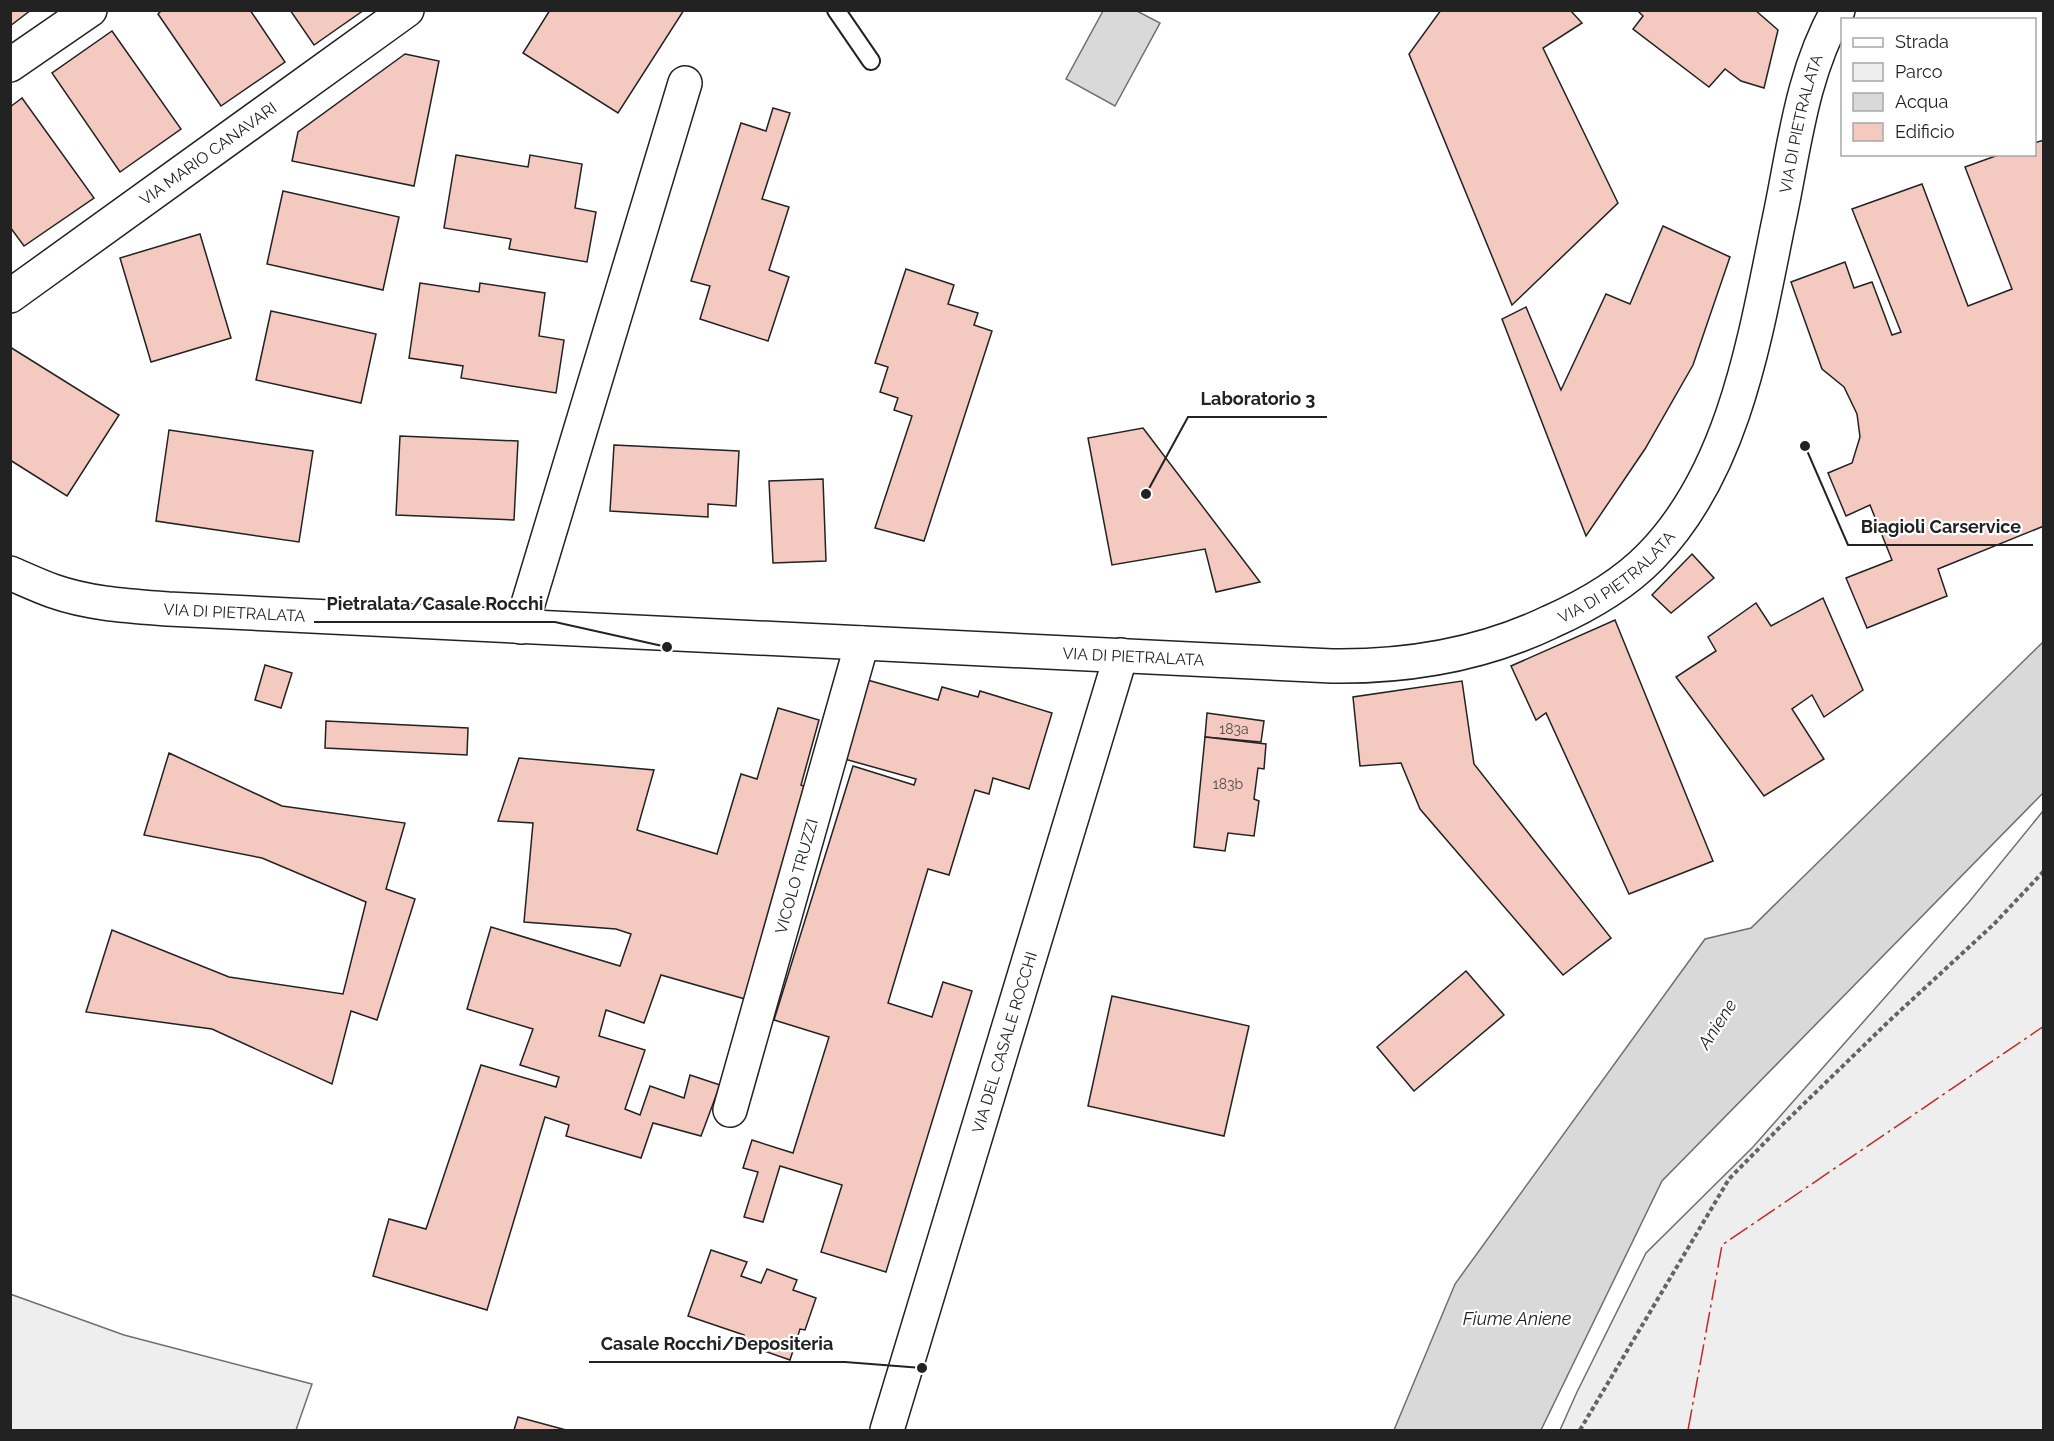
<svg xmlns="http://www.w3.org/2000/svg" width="2054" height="1441" font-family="Raleway,sans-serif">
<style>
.green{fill:#eee;stroke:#6f6f6f;stroke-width:1.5}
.water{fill:#d9d9d9;stroke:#6f6f6f;stroke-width:1.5}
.building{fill:#f3c9c0;stroke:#222;stroke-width:1.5}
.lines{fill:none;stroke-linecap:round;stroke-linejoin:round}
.lane-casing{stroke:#222;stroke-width:20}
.street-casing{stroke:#222;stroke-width:36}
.secondary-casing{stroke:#222;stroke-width:36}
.path{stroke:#646464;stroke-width:4;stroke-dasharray:4.5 3;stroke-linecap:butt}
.lane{stroke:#fff;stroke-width:16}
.street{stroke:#fff;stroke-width:33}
.secondary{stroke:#fff;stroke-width:33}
.power{stroke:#c62828;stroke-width:1.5;stroke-dasharray:21 4.5 3 4.5;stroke-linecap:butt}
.labels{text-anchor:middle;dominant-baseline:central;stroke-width:4.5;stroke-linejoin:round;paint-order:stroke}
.number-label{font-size:14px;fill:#564c4a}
.street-label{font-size:16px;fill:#222;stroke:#fff}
.water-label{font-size:18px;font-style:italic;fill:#222;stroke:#fff}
.leader{fill:none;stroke:#222;stroke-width:2}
.callout-dot{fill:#222;stroke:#fff;stroke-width:2}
.callout-label{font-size:18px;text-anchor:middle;font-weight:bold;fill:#222;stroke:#fff;stroke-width:4.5;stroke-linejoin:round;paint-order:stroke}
</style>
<rect width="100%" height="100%" fill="#fff"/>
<g class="green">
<path d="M2043,811v619h-483l17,-38 69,-139 107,-106 216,-245z"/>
<path d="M10,1294l114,41 188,49 -16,46h-285z"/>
</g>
<g class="water">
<path d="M1103,11h34l23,12 -45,83 -49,-27z"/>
<path d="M2043,642v151l-381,388 -121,249h-147l61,-146 250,-345 46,-11z"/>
</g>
<g class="building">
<path d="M10,10h21l-21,16z"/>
<path d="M162,10h88l35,52 -64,44 -63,-92z"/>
<path d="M290,10h74l-50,35z"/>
<path d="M550,10h134l-66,103 -95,-60z"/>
<path d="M1441,10h129l12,13 -39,25 75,155 -106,102 -103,-251z"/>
<path d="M1637,10h118l23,20 -14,58 -23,-7 -16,-12 -16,18 -76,-58 10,-13z"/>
<path d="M112,31l69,98 -61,43 -68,-99z"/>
<path d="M405,54l34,7 -25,125 -122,-25 6,-29z"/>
<path d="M22,98l72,100 -70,48 -14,-19v-120z"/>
<path d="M773,108l17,5 -28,86 27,8 -20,63 20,7 -21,64 -68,-22 10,-33 -19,-5 50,-158 25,8z"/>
<path d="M2044,140v386l-106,43 9,27 -80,32 -21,-50 46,-18 -22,-55 -24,11 -18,-43 24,-10 8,-26 -3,-23 -13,-27 -22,-18 -31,-87 54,-20 9,26 18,-6 20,53 9,-3 -49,-123 70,-25 46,122 44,-17 -47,-122 36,-13h33v-11z"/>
<path d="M456,155l72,12 2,-12 52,9 -7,44 21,4 -9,50 -78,-13 2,-10 -67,-11z"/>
<path d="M283,191l116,26 -16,73 -116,-26z"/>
<path d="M1663,226l67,31 -37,108 -48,84 -59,87 -84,-217 24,-12 35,83 45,-96 24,10z"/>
<path d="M200,234l31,104 -80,24 -31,-104z"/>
<path d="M906,269l48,16 -6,19 30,9 -4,12 18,6 -68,210 -49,-13 37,-112 -18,-6 4,-12 -18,-6 8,-25 -13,-4z"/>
<path d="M420,283l59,9 1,-9 65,10 -6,43 25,4 -8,53 -95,-15 2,-12 -54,-8z"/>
<path d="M271,311l105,23 -15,69 -105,-23z"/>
<path d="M10,347l109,68 -52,81 -57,-36z"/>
<path d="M1143,428l117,154 -44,10 -11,-43 -93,16 -24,-127z"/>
<path d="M169,430l144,21 -14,91 -143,-21z"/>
<path d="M400,436l118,5 -4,79 -118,-5z"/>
<path d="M614,445l125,6 -3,55 -28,-2v13l-98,-6z"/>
<path d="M823,479l3,82 -53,2 -4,-82z"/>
<path d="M1692,554l22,24 -43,35 -19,-18z"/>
<path d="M1823,598l40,92 -39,27 -12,-22 -20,14 32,50 -60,37 -88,-119 40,-26 -8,-14 48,-34 15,23z"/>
<path d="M1615,620l98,241 -84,33 -83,-181 -10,7 -25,-54z"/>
<path d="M265,665l27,8 -11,35 -26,-8z"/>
<path d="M864,679l74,21 4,-13 36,10 2,-6 72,22 -23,76 -36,-11 -4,16 -14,-4 -26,85 -21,-6 -40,134 44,14 11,-35 29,9 -86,281 -65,-20 21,-67 -62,-19 -17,56 -19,-5 14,-45 -15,-4 9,-28 41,13 36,-116 -55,-17 79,-254 61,19 2,-6 -75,-21z"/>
<path d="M1462,681l12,83 137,174 -48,37 -143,-166 -19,-46 -41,3 -7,-69z"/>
<path d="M778,708l41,12 -18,65 8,3 -64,211 -84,-24 -17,48 -38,-13 -7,26 46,14 -20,59 15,6 10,-29 34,12 6,-23 30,10 -19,51 -48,-13 -12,35 -75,-22 3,-11 -24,-8 -58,193 -114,-34 16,-57 37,10 55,-164 75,22 3,-10 -39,-12 13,-36 -66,-20 24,-82 129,39 11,-32 -15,-5 -92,-7 9,-99 -35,-2 21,-63 135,12 -17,60 80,24 24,-80 16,5z"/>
<path d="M1207,713l57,8 -3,21 -56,-5z"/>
<path d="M326,721l142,7 -1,27 -142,-7z"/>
<path d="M1205,737l61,7 -2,25 -6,-1 -4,31 5,2 -5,35 -26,-3 -3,18 -31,-4z"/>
<path d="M169,753l113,53 123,17 -19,66 29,10 -38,121 -26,-9 -19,73 -120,-55 -126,-17 26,-82 117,47 114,17 23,-92 -104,-44 -118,-23z"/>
<path d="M1466,971l38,44 -90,76 -37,-44z"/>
<path d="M1112,996l137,30 -25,110 -136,-30z"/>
<path d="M711,1250l36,12 -6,14 20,7 6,-14 30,11 -4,10 23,8 -11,32 -5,-1 -10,31 -49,-17 3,-8 -56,-19z"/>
<path d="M518,1417l48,13h-52z"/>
</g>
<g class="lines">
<g class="lane-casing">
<path id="lane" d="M836,10l35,51"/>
</g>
<g class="street-casing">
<g id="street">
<path d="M10,65l80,-55"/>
<path id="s1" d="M10,296l397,-286"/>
<path d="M521,627l164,-544"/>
<path id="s2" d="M730,1110l132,-467"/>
<path id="s3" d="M887,1430l234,-775"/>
</g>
</g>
<g class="secondary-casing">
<g id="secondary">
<path id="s4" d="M10,573c14,6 29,13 43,18 37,13 76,15 115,18l1164,57c75,1 149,-11 218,-44 36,-16 73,-37 101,-66 83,-85 104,-218 127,-331 16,-73 22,-148 60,-215"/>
</g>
</g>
<path class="path" d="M1580,1430l149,-251 51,-52 108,-105 106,-98 50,-53"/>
<use href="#lane" class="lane"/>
<use href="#street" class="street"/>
<use href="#secondary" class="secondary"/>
<path class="power" d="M1688,1430l34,-185 322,-219"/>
</g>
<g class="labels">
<g class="number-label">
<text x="1234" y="729">183a</text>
<text x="1228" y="784">183b</text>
</g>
<g class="street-label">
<text stroke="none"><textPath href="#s4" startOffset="2138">VIA DI PIETRALATA</textPath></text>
<text stroke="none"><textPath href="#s1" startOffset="244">VIA MARIO CANAVARI</textPath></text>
<text stroke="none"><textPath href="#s4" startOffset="1634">VIA DI PIETRALATA</textPath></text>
<text stroke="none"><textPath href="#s4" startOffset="230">VIA DI PIETRALATA</textPath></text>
<text stroke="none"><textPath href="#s4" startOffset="1130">VIA DI PIETRALATA</textPath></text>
<text stroke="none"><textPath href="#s2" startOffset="243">VICOLO TRUZZI</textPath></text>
<text stroke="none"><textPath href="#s3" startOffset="405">VIA DEL CASALE ROCCHI</textPath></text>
</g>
<g class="water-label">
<text transform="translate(1717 1024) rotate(-57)">Aniene</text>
<text x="1517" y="1318">Fiume Aniene</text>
</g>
</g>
<path class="leader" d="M1146 494L1188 417H1327M1805 446L1848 545H2033M667 647L555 622H314M922 1368L845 1362H589"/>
<g class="callout-dot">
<circle cx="1146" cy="494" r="6"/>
<circle cx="1805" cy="446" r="6"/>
<circle cx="667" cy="647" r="6"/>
<circle cx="922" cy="1368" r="6"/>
</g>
<g class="callout-label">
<text x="1258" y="405">Laboratorio 3</text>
<text x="1941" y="533">Biagioli Carservice</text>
<text x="435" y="610">Pietralata/Casale Rocchi</text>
<text x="717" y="1350">Casale Rocchi/Depositeria</text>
</g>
<rect width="2054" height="1441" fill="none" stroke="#222222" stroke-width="24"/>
<rect x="1841" y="18" width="195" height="138" fill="#ffffff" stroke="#a7a7a7" stroke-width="1.5"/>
<rect x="1853" y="38" width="30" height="9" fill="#ffffff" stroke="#a7a7a7" stroke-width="1.5"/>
<text x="1895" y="48" font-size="18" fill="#222222">Strada</text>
<rect x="1853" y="63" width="30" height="18" fill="#eeeeee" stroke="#a7a7a7" stroke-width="1.5"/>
<text x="1895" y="78" font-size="18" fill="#222222">Parco</text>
<rect x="1853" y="93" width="30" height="18" fill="#d9d9d9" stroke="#a7a7a7" stroke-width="1.5"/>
<text x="1895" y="108" font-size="18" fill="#222222">Acqua</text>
<rect x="1853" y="123" width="30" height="18" fill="#f3c9c0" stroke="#a7a7a7" stroke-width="1.5"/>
<text x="1895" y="138" font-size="18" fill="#222222">Edificio</text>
</svg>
